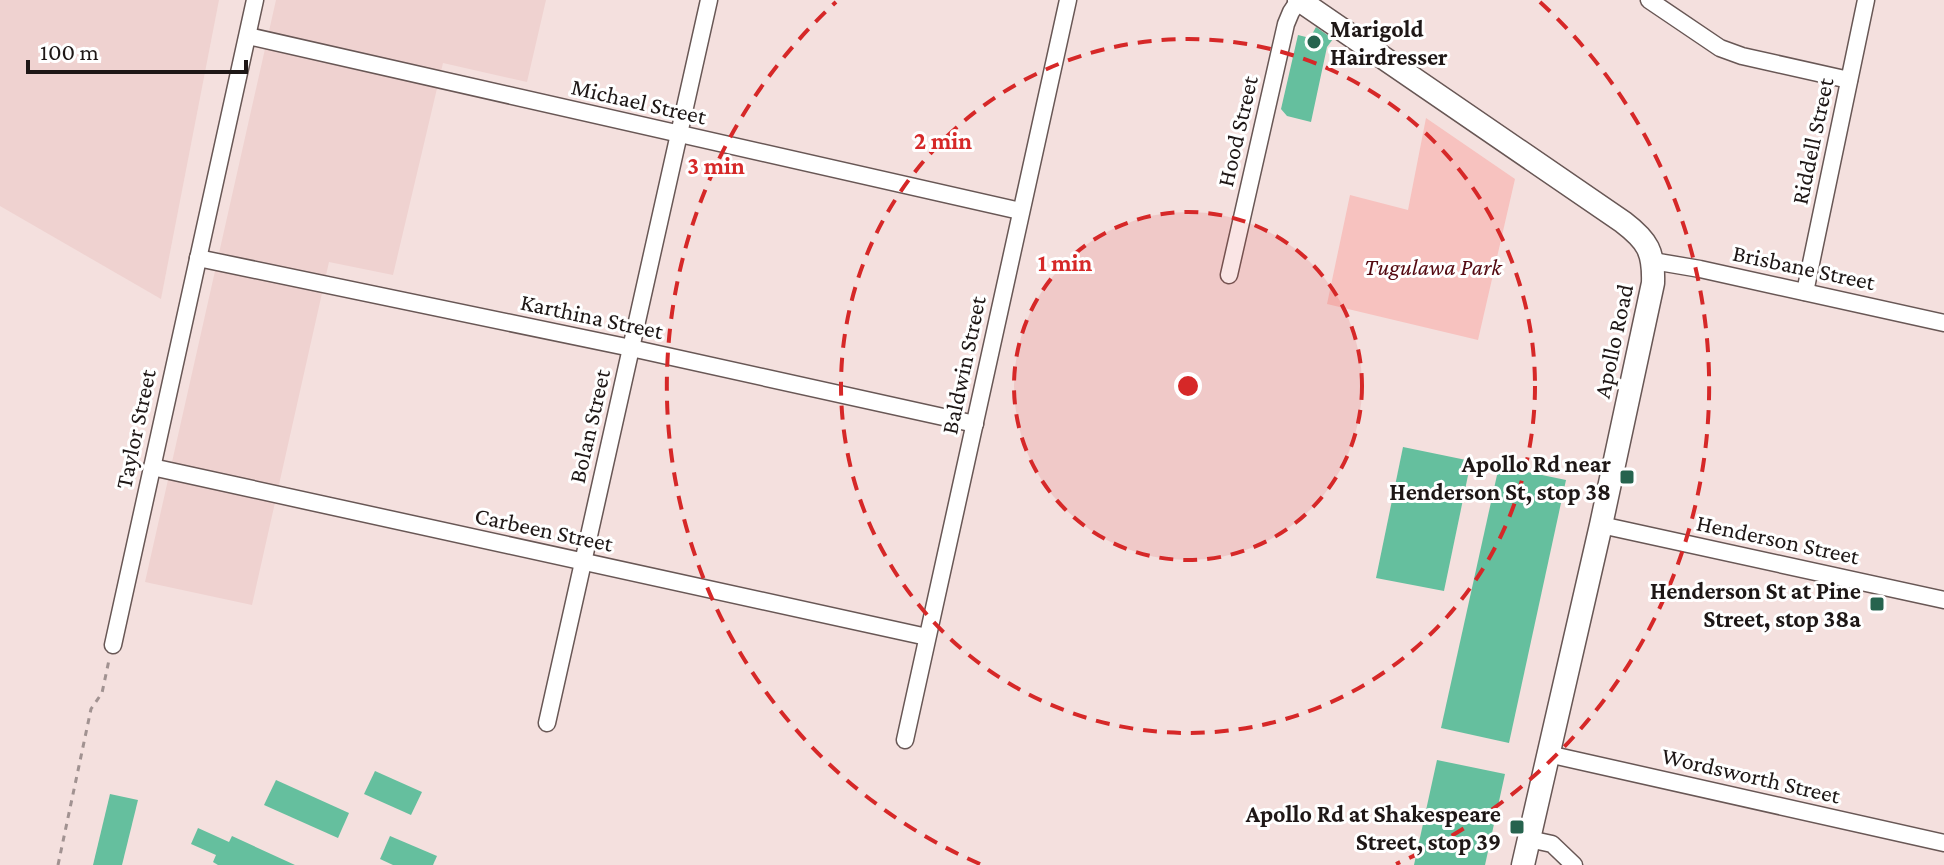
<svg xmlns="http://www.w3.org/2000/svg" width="1944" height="865" font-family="'Crimson Pro',serif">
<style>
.built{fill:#efd2d0}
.green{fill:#f7c2bf}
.building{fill:#65bf9e}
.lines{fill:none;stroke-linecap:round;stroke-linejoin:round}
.street-casing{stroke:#685755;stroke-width:19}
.secondary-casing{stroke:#685755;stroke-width:25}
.path{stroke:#a19291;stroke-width:3;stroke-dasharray:6 6;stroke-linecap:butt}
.street{stroke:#fff;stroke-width:16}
.secondary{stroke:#fff;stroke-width:22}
.ring{fill:none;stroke:#d62828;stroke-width:4;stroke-dasharray:14 10}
.poi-dot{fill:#26634e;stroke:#fff;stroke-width:3}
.labels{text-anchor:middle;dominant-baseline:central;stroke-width:6;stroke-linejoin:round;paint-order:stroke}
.poi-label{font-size:24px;font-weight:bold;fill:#1e1716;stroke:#fff;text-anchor:end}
.street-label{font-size:24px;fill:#1e1716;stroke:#fff}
.park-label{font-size:24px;font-style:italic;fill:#540a11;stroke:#fff}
.centre{fill:#d62828;stroke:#fff;stroke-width:4}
.ring-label{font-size:24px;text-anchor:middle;font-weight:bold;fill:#d62828;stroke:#fff;stroke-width:6;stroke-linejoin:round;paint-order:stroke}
</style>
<rect width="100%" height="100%" fill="#f4e0de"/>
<g class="built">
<path d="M0,0h219l-58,299 -161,-93z"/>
<path d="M276,0h270l-19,82 -84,-19 -50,212 -64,-13 -77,343 -107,-23z"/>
</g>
<path class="green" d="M1426,118l89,61 -37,161 -151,-36 23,-109 58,15z"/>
<g class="building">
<path d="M1316,27l17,12 -6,8 -16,75 -24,-6 -6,-7 17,-74 12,3z"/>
<path d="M1403,447l68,14 -27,130 -68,-13z"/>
<path d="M1499,466l67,14 -57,263 -68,-15z"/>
<path d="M1437,760l68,14 -20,91h-71z"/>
<path d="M375,771l47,21 -11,23 -47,-21z"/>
<path d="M276,780l73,33 -11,25 -74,-33z"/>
<path d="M110,794l28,6 -16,65h-29z"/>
<path d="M198,828l31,14 3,-6 63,29h-77l-5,-3 3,-7 -25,-11z"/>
<path d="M390,836l47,20 -4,9h-40l-13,-6z"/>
</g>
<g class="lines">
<g class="street-casing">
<g id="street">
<path d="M1649,0l71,48 22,8 107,24"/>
<path d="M248,36l772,175"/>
<path d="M198,258l433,90 344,76"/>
<path d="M1653,261l47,8 244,54"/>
<path d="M1229,275l57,-251 5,-12 8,-12"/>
<path d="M1805,292l61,-292"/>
<path d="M152,467l775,170"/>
<path d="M1601,525l343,75"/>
<path d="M113,645l142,-645"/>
<path d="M547,723l162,-723"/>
<path d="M905,740l163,-740"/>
<path d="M1548,754l396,89"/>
<path d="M1529,839l23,5 22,21"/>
</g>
</g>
<g class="secondary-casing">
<path id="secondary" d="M1299,0l324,222c25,19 31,30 30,61l-52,242 -78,340"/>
</g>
<path class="path" d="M58,865l33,-156 11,-16 7,-33"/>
<use href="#street" class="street"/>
<use href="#secondary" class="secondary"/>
</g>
<circle cx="1188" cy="386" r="174" fill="#d62828" fill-opacity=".12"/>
<g class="ring">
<circle cx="1188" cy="386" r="174"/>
<circle cx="1188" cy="386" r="347"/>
<path d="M980 864A521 521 0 0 1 836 2M1540 2A521 521 0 0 1 1396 864"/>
</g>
<g class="poi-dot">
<circle cx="1314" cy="42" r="8"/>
<rect x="1619" y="469" width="16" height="16" rx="4"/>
<rect x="1869" y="596" width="16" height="16" rx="4"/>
<rect x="1509" y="819" width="16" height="16" rx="4"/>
</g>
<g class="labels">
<g class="poi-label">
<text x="1330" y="28" text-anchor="start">Marigold<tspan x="1330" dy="28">Hairdresser</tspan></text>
<text x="1611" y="463">Apollo Rd near<tspan x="1611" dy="28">Henderson St, stop 38</tspan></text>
<text x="1861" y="590">Henderson St at Pine<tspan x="1861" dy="28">Street, stop 38a</tspan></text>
<text x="1501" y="813">Apollo Rd at Shakespeare<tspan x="1501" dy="28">Street, stop 39</tspan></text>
</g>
<g class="street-label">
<text transform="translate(639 101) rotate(13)">Michael Street</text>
<text transform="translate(1237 131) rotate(-77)">Hood Street</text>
<text transform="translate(1812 141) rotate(-78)">Riddell Street</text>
<text transform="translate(1804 267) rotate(12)">Brisbane Street</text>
<text transform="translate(592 316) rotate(12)">Karthina Street</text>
<text transform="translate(1613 341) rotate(-78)">Apollo Road</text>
<text transform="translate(963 365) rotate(-78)">Baldwin Street</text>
<text transform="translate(589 426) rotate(-77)">Bolan Street</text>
<text transform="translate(135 429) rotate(-78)">Taylor Street</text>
<text transform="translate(544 529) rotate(12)">Carbeen Street</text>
<text transform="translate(1778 539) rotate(12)">Henderson Street</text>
<text transform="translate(1751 775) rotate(13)">Wordsworth Street</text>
</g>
<g class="park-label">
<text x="1433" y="266">Tugulawa Park</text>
</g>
</g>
<circle cx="1188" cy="386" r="12" class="centre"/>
<g class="ring-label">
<text x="943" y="149">2 min</text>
<text x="716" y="174">3 min</text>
<text x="1065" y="271">1 min</text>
</g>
<path d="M28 60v12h218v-12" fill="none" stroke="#1e1716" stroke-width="4"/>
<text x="40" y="60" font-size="24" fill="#1e1716" stroke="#ffffff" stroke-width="6" paint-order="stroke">100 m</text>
</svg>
